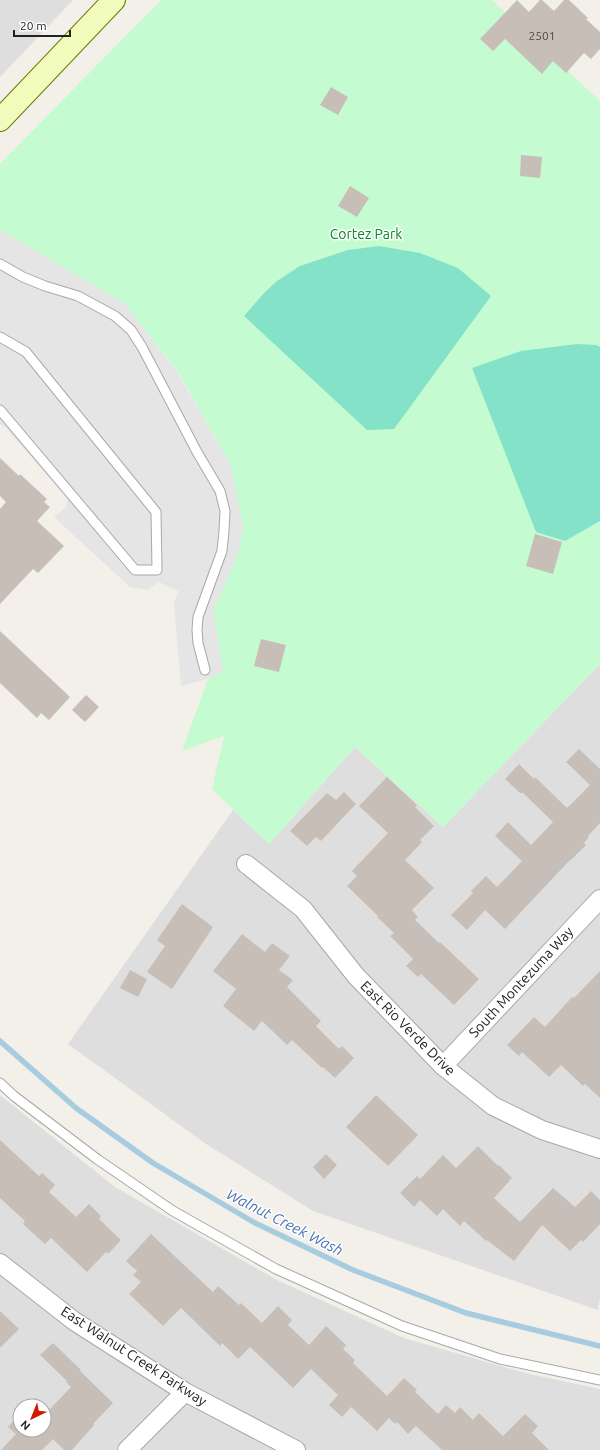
<svg xmlns="http://www.w3.org/2000/svg" width="600" height="1450" font-family="Ubuntu,sans-serif">
<style>
.residential{fill:#dfdede;fill-rule:evenodd}
.park{fill:#c5fbd0}
.pitch{fill:#84e2c9}
.parking{fill:#e5e5e5}
.lines{fill:none;stroke-linecap:round;stroke-linejoin:round}
.stream{stroke:#a7cce0;stroke-width:5.5}
.building{fill:#c7bfb7}
.service-casing{stroke:#a8a8a8;stroke-width:11}
.minor-casing{stroke:#a8a8a8;stroke-width:20}
.secondary-casing{stroke:#627f02;stroke-width:24}
.service{stroke:#fff;stroke-width:9}
.minor{stroke:#fff;stroke-width:18}
.secondary{stroke:#f0fbbc;stroke-width:22}
.labels{text-anchor:middle;dominant-baseline:central;stroke-width:3;stroke-linejoin:round;paint-order:stroke}
.number-label{font-size:12px;fill:#4a4846}
.park-label{font-size:14px;fill:#098623;stroke:#fff}
.street-label{font-size:14px;fill:#212121;stroke:#fff}
.water-label{font-size:15px;font-style:italic;fill:#4972b5;stroke:#fff}
</style>
<rect width="100%" height="100%" fill="#f2f0e8"/>
<g class="residential">
<path d="M0,0h73l-73,77z"/>
<path d="M600,664v634l-2,12 -285,-99 -107,-67 -138,-100 165,-234 36,34 86,-97 88,80z"/>
<path d="M0,1095l115,92 162,93 127,58 121,35 75,16v61h-600zM20,1406h24v24h-24z"/>
</g>
<path class="park" d="M161,0h331l108,101v563l-157,163 -88,-80 -86,97 -57,-55 12,-53 -42,15 26,-72 15,-8 -10,-61 25,-56 -7,-88 -51,-91 -55,-71 -125,-74v-66z"/>
<g class="pitch">
<path d="M379,246l41,7 38,15 33,28 -97,133 -27,1 -123,-114 21,-24 12,-11 23,-15 48,-16z"/>
<path d="M577,344l19,1 4,2v174l-35,20 -29,-9 -64,-164 49,-17z"/>
</g>
<path class="parking" d="M0,230l125,74 54,71 52,91 12,61 -5,27 -25,56 10,61 -15,8 -27,7 -7,-83 4,-12 -19,-9 -11,8 -18,-3 -76,-70 12,-10 2,-8 -64,-73 -4,-2z"/>
<g class="lines">
<path class="stream" d="M0,1041l76,67 77,55 102,60 98,47 113,43 134,33"/>
</g>
<g class="building">
<path d="M517,0l12,12 11,-12h2l12,11 10,-11h5l19,18 -2,1 14,13v17l-9,10 -7,-6 -18,20 -13,-12 -11,13 -37,-35 -12,12 -13,-12z"/>
<path d="M331,87l17,10 -10,18 -18,-10z"/>
<path d="M521,155l21,2 -2,21 -20,-2z"/>
<path d="M350,186l19,12 -12,19 -19,-11z"/>
<path d="M0,458l19,18 1,-2 27,25 -3,3 6,5 -13,14 27,25 -26,27 -5,-4 -33,35v-95l6,-7 -6,-6z"/>
<path d="M535,534l27,8 -9,32 -27,-8z"/>
<path d="M0,631l70,66 -21,23 -8,-7 -4,5 -37,-35z"/>
<path d="M261,639l25,6 -7,27 -25,-6z"/>
<path d="M86,695l13,12 -14,15 -13,-12z"/>
<path d="M579,749l21,20v54l-12,13 1,1 -5,6 2,2 -16,16v-1l-65,69 -20,-19 -18,20 -16,-15 22,-22 -2,-2 15,-15 11,11 25,-26 -27,-25 13,-14 23,23 22,-23 -30,-29h-3l-15,-14 14,-15 15,15 1,-2 32,31 23,-23 -24,-23z"/>
<path d="M387,777l30,28 -2,2 19,19 -14,14 2,2 -17,18 29,28 -22,22 6,7 -3,3 24,23 1,-1 39,37 -25,26 -33,-31 -3,3 -12,-11 7,-7 -23,-23 4,-3 -17,-16 1,-1 -31,-30 10,-10 -5,-5 36,-38 -29,-27z"/>
<path d="M344,792l12,12 -35,37 -5,-4 -9,9 -17,-15 37,-38 9,7z"/>
<path d="M182,904l31,23 -41,62 -25,-17 18,-26 -8,-6z"/>
<path d="M242,934l23,18 7,-9 18,13 -11,14 14,10 -6,7 34,34 -5,5 23,23 3,-3 12,12 -19,20 -12,-11 -1,1 -30,-28 -5,5 -25,-24 -8,10 -31,-25 13,-17 -23,-18z"/>
<path d="M130,970l17,9 -9,18 -18,-9z"/>
<path d="M600,971v127l-15,-14 -2,2 -22,-21 -12,12 -27,-25 -3,4 -12,-11 27,-28 11,10 27,-30 2,1z"/>
<path d="M376,1095l42,40 -30,31 -42,-39z"/>
<path d="M0,1140l39,36 3,-3 13,12 -6,7 27,25 13,-13 12,12 -2,3 22,21 -13,14 -2,-2 -19,20 -36,-34 -6,6 -22,-20 2,-3 -25,-23z"/>
<path d="M478,1146l20,20 1,-1 13,13 -18,20 26,24 33,-34 22,19 16,-16 9,9v24l-17,18 -2,-2 -11,11 -28,-26 -28,36 -27,-21 -1,1 -22,-20 -4,5 -17,-17 -6,7 -17,-16 -6,7 -14,-14 17,-17 3,3 23,-24 13,13z"/>
<path d="M326,1154l11,11 -13,14 -11,-12z"/>
<path d="M151,1234l62,58 5,-6 21,19 2,-2 21,20 16,-17 14,14 -4,5 21,20 17,-19 20,19 -3,4 12,11 -2,3 34,33 17,-18 13,12 -2,2 23,22 8,-9 9,8 5,-6 13,13 6,-7 24,23 22,-22 13,12 -6,7 17,17h-107l-26,-24 -8,8 -11,-12 -2,2 -6,-6 -12,13 -26,-24 -9,10 -13,-12 9,-10 -27,-26 -18,19 -43,-41 -12,12 -16,-16 -2,3 -39,-38 -18,18 -34,-32 12,-12 -8,-7 4,-4 -11,-10z"/>
<path d="M0,1311l19,18 -19,19z"/>
<path d="M53,1343l28,27 -1,1 33,32 -20,21 1,1 -22,25h-8l-11,-11 -11,11h-41l15,-16 -8,-7 12,-13v16h24v-23l4,4 23,-24 -5,-5 1,-1 -27,-26z"/>
<path d="M35,1398l8,8h-15z"/>
</g>
<g class="lines">
<g class="service-casing">
<g id="service">
<path d="M0,264l23,13 22,9 33,10 37,20 16,14 11,17 55,105 23,39 5,20 -1,20 -2,20 -24,66 -1,13 1,13 7,27"/>
<path d="M0,337l26,15 130,160 1,58h-22l-135,-160"/>
<path d="M0,1083l14,13 83,63 76,52 103,58 126,57 98,33 100,21"/>
</g>
</g>
<g class="minor-casing">
<g id="minor">
<path d="M246,864l57,45 53,67 87,90 50,40 49,24 58,19"/>
<path d="M443,1066l157,-167"/>
<path d="M0,1263l74,58 111,71 111,58"/>
<path d="M127,1450l58,-58"/>
</g>
</g>
<g class="secondary-casing">
<path id="secondary" d="M0,120l114,-120"/>
</g>
<use href="#service" class="service"/>
<use href="#minor" class="minor"/>
<use href="#secondary" class="secondary"/>
</g>
<g class="labels">
<g class="number-label">
<text x="542" y="35">2501</text>
</g>
<g class="park-label">
<text x="366" y="234">Cortez Park</text>
</g>
<g class="street-label">
<text transform="translate(521 982) rotate(-47)">South Montezuma Way</text>
<text transform="translate(408 1028) rotate(45)">East Rio Verde Drive</text>
<text transform="translate(134 1356) rotate(33)">East Walnut Creek Parkway</text>
</g>
<g class="water-label">
<text transform="translate(285 1222) rotate(27)">Walnut Creek Wash</text>
</g>
</g>
<g transform="translate(32 1418) rotate(223)"><circle r="19" fill="#ffffff" stroke="#a6a6a6"/>
<path d="M0-3L7 15L0 10L-7 15Z" fill="#d21a00"/>
<text y="-6" font-size="11" font-weight="bold" text-anchor="middle" fill="#212121">N</text>
</g>
<path d="M14 30v6h56v-6" fill="none" stroke="#212121" stroke-width="2"/>
<text x="20" y="30" font-size="12" fill="#212121" stroke="#ffffff" stroke-width="3" paint-order="stroke">20 m</text>
</svg>
